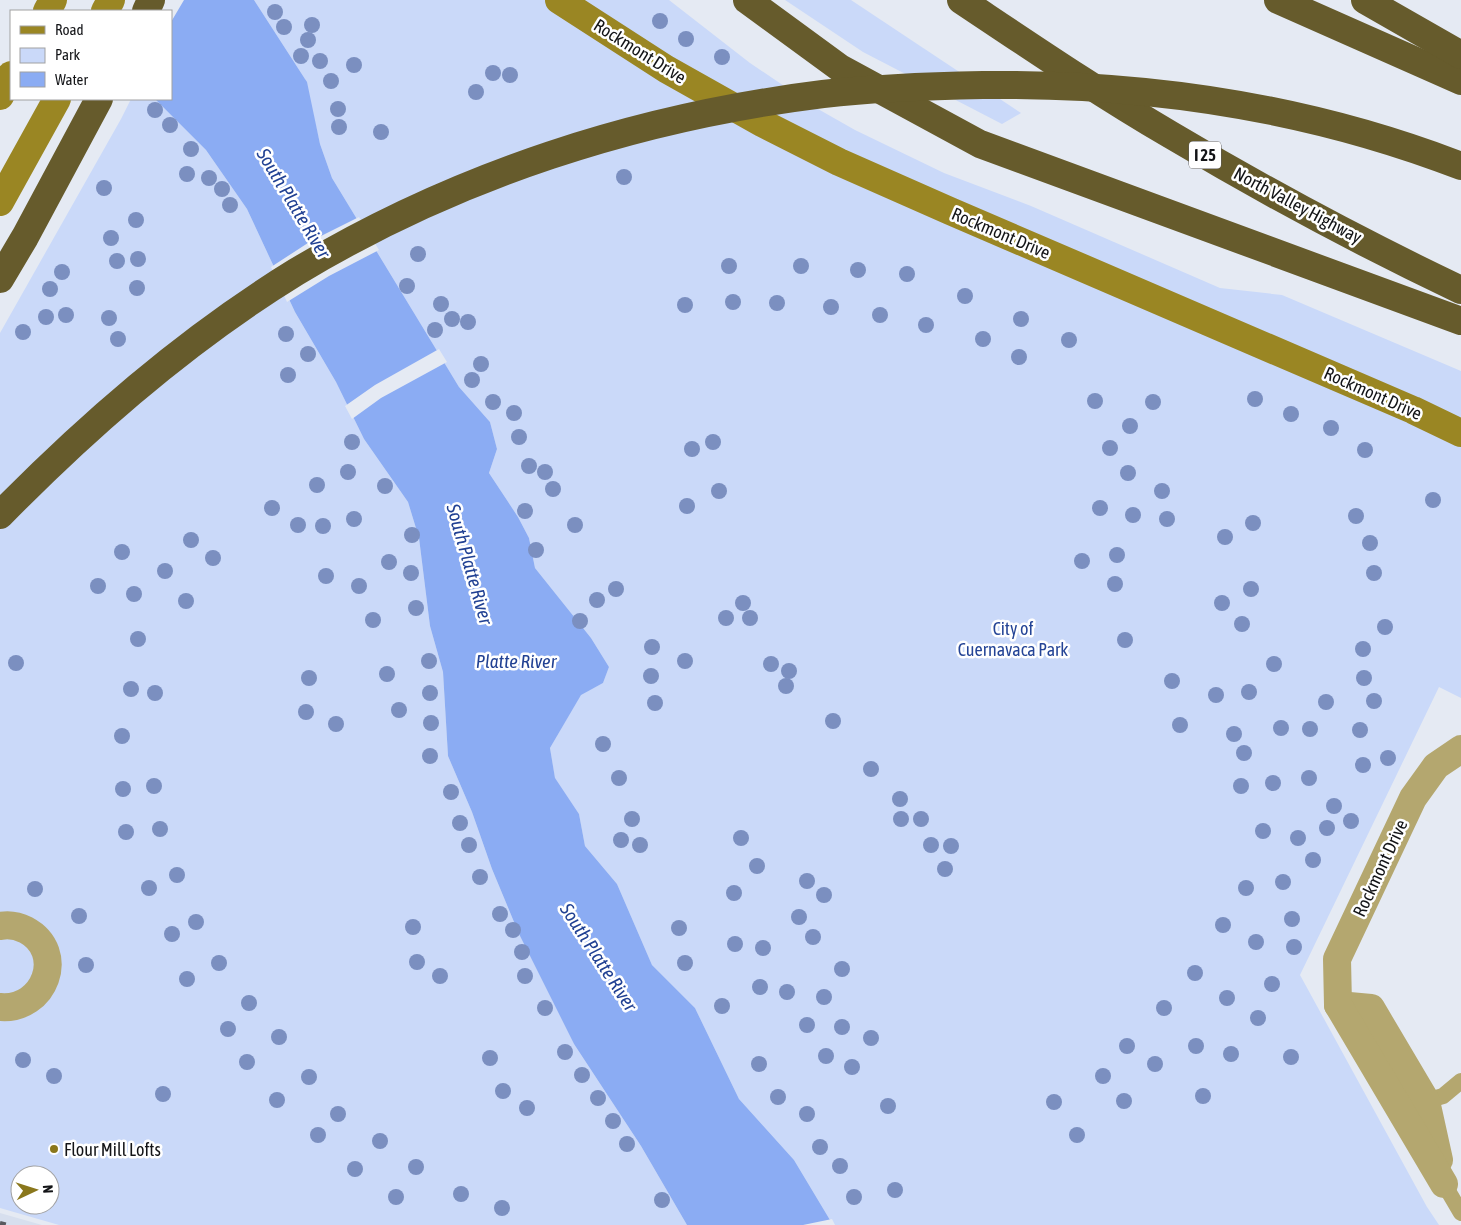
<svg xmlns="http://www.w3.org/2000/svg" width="1461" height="1225" font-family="'Asap Condensed',sans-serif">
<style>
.built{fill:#d7dfee}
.green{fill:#cad9f9;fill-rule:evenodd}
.water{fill:#8bacf3}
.pier{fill:#e5eaf3}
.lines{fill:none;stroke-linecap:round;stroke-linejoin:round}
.lane{stroke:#b4a76f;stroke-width:16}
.street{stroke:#b4a76f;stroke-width:28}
.secondary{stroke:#9a8623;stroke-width:28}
.highway{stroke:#665b2c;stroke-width:28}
.rail{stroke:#585a5f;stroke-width:4;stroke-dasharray:6 6;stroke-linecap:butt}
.highway-bridge{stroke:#665b2c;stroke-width:28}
.tree{fill:#7b8fc0}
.poi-dot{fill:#8a771c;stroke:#fff;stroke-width:2}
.labels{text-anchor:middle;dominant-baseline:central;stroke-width:5;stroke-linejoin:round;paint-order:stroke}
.shield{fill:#fff;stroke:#5a5a5d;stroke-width:1}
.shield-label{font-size:16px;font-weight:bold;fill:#131417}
.street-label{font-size:18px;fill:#131417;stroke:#fff}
.park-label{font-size:18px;fill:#244496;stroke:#fff}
.poi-label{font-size:18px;fill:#131417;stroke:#fff;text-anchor:start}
.water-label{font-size:19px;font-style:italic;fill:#214193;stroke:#fff}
</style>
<rect width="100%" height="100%" fill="#e5eaf3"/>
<path class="built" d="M0,1213l42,12h-42z"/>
<g class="green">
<path d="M254,0h415l81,63 68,46 37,21 89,43 87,33 189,82 62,7 179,76v327l-22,-11 -139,288 127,232 12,18h-606l-39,-65 -55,-61 -44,-91 -43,-43 -35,-81 -32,-38 -6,-32 -24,-35 -5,-31 31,-54 22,-11 6,-16 -18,-29 -56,-70 -6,-30 -11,-21 -29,-44 8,-24 -7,-27 -31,-35 -127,-209 -12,-34 -15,-65z"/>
<path d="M785,0h66l170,113 -19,11 -139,-72z"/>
<path d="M131,99h24l51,51 41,59 48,103 41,70 28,57 44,63 11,36 11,88 13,46 5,84 24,56 20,57 27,65 55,110 67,102 46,79h-628l-59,-17v-875l121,-214zM20,1175h30v30h-30z"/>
</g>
<path class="water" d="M45,0h209l51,79 2,3 13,62 12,34 127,209 31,35 7,27 -8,24 29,44 11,21 6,30 56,70 18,29 -6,16 -22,12 -31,53 5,30 24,36 6,32 32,38 35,81 43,43 44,91 55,61 39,65h-146l-46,-79 -67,-102 -55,-110 -27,-65 -20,-57 -24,-56 -5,-84 -13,-46 -11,-88 -11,-36 -44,-63 -28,-57 -41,-70 -48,-103 -41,-59 -51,-51h16v-88z"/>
<g class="pier">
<path d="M42,0h142l-13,22v-11h-121z"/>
<path d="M359,217l20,33 -50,26 -42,26 -16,-35 40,-26z"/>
<path d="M439,349l8,13 -66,36 -29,21 -7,-13 30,-21z"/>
<path d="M832,1219l3,6h-32z"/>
</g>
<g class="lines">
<g class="lane">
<path d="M1426,1101l17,-5 18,-15"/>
<path d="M1444,1184l17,29"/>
</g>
<g class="street">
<path d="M0,926c9,-2 18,0 26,4 41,22 19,81 -26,77"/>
<path d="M1338,1005l33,3 55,93 13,59"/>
<path d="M1444,1184l-106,-179 -1,-46 76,-161 23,-32 25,-17"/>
</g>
<g class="secondary">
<path d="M559,0l107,69 96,54 77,39 111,49 463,199 48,23"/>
<path d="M47,11l6,-11"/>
<path d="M105,11l6,-11"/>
<path d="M0,96l11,-21"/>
<path d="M0,202l57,-103"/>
</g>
<g class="highway">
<path d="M747,0l93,68 140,76 481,177"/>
<path d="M961,0c69,46 138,93 210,135 94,56 191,108 290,155"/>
<path d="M1278,0l183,81"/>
<path d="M1365,0l96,55"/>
<path d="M146,11l5,-11"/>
<path d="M0,279l25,-42 74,-138"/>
</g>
<path class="rail" d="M0,1223l8,2"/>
<path class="highway-bridge" d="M0,515c89,-91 187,-176 296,-243 161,-97 341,-155 527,-178 53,-6 106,-8 160,-9 163,-2 325,22 478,81"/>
</g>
<g class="tree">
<circle cx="275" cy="12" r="8"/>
<circle cx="660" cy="21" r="8"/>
<circle cx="312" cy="25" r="8"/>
<circle cx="284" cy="27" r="8"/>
<circle cx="686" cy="39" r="8"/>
<circle cx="308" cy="40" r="8"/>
<circle cx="301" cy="56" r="8"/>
<circle cx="722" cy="57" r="8"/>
<circle cx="320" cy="61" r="8"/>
<circle cx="354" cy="65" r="8"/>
<circle cx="493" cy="73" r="8"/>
<circle cx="510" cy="75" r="8"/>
<circle cx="331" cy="81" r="8"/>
<circle cx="476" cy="92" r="8"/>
<circle cx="338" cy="109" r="8"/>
<circle cx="155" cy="110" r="8"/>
<circle cx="170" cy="125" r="8"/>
<circle cx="339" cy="127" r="8"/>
<circle cx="381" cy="132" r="8"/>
<circle cx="191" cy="149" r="8"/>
<circle cx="187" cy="174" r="8"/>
<circle cx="624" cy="177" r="8"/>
<circle cx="209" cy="178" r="8"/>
<circle cx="104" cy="188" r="8"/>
<circle cx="222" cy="189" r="8"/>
<circle cx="230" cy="205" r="8"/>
<circle cx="136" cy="220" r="8"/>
<circle cx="111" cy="238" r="8"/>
<circle cx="418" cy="254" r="8"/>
<circle cx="138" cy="259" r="8"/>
<circle cx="117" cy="261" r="8"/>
<circle cx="729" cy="266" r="8"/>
<circle cx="801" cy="266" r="8"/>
<circle cx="858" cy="270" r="8"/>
<circle cx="62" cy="272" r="8"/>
<circle cx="907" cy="274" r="8"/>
<circle cx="407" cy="286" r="8"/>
<circle cx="137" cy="288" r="8"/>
<circle cx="50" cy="289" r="8"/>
<circle cx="965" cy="296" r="8"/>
<circle cx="733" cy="302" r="8"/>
<circle cx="777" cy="303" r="8"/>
<circle cx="441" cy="304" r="8"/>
<circle cx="685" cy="305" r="8"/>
<circle cx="831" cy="307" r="8"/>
<circle cx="66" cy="315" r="8"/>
<circle cx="880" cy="315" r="8"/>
<circle cx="46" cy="317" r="8"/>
<circle cx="109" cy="318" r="8"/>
<circle cx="452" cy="319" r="8"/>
<circle cx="1021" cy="319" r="8"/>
<circle cx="468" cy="322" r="8"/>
<circle cx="926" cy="325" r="8"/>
<circle cx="435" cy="330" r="8"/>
<circle cx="23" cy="332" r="8"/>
<circle cx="286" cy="334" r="8"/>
<circle cx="118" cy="339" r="8"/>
<circle cx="983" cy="339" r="8"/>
<circle cx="1069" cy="340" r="8"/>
<circle cx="308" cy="354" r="8"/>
<circle cx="1019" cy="357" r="8"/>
<circle cx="481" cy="364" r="8"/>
<circle cx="288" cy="375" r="8"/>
<circle cx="472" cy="380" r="8"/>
<circle cx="1255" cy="399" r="8"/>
<circle cx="1095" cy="401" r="8"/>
<circle cx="493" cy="402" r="8"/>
<circle cx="1153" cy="402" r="8"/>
<circle cx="514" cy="413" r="8"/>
<circle cx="1291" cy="414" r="8"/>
<circle cx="1130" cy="426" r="8"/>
<circle cx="1331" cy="428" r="8"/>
<circle cx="519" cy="437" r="8"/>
<circle cx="352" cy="442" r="8"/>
<circle cx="713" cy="442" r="8"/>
<circle cx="1110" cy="448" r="8"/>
<circle cx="692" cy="449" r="8"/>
<circle cx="1365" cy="450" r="8"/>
<circle cx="529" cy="466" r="8"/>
<circle cx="348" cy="472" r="8"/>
<circle cx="545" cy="472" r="8"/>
<circle cx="1128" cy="473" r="8"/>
<circle cx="317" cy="485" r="8"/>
<circle cx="385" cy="486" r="8"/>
<circle cx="553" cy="489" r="8"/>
<circle cx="719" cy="491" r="8"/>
<circle cx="1162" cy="491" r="8"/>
<circle cx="1433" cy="500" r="8"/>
<circle cx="687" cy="506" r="8"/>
<circle cx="272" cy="508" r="8"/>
<circle cx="1100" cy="508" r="8"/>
<circle cx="525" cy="511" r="8"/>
<circle cx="1133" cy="515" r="8"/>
<circle cx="1356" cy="516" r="8"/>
<circle cx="354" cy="519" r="8"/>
<circle cx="1167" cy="519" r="8"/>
<circle cx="1253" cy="523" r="8"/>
<circle cx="298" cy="525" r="8"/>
<circle cx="575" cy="525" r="8"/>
<circle cx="323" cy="526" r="8"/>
<circle cx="412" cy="535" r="8"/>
<circle cx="1225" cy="537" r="8"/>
<circle cx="191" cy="540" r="8"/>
<circle cx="1370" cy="543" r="8"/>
<circle cx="536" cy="550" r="8"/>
<circle cx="122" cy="552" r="8"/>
<circle cx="1117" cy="555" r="8"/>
<circle cx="213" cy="558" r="8"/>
<circle cx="1082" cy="561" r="8"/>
<circle cx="389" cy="562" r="8"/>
<circle cx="165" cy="571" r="8"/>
<circle cx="411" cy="573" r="8"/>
<circle cx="1374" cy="573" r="8"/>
<circle cx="326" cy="576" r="8"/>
<circle cx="1115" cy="584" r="8"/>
<circle cx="98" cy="586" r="8"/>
<circle cx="359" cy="586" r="8"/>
<circle cx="616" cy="589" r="8"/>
<circle cx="1251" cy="589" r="8"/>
<circle cx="134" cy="594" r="8"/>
<circle cx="597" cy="600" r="8"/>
<circle cx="186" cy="601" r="8"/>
<circle cx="743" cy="603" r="8"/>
<circle cx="1222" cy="603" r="8"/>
<circle cx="416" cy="608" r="8"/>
<circle cx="726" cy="618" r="8"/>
<circle cx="750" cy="618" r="8"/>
<circle cx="373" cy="620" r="8"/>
<circle cx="580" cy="621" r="8"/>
<circle cx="1242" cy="624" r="8"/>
<circle cx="1385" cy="627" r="8"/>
<circle cx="138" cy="639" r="8"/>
<circle cx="1125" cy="640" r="8"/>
<circle cx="652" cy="647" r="8"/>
<circle cx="1363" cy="649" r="8"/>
<circle cx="429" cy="661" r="8"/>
<circle cx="685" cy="661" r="8"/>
<circle cx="16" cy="663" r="8"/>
<circle cx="771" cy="664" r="8"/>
<circle cx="1274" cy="664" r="8"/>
<circle cx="789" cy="671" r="8"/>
<circle cx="387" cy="674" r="8"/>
<circle cx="651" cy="676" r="8"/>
<circle cx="309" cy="678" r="8"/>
<circle cx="1364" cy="678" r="8"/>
<circle cx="1172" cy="681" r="8"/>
<circle cx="786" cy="686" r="8"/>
<circle cx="131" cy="689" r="8"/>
<circle cx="1249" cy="692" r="8"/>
<circle cx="155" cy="693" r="8"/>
<circle cx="430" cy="693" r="8"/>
<circle cx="1216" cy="695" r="8"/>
<circle cx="1374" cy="701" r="8"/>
<circle cx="1326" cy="702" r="8"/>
<circle cx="655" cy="703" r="8"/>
<circle cx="399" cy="710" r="8"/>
<circle cx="306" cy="712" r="8"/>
<circle cx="833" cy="721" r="8"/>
<circle cx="431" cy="723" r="8"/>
<circle cx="336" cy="724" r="8"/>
<circle cx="1180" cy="725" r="8"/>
<circle cx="1281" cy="728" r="8"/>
<circle cx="1310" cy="729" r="8"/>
<circle cx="1360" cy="730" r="8"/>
<circle cx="1234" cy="734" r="8"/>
<circle cx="122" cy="736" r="8"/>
<circle cx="603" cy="744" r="8"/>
<circle cx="1244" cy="753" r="8"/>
<circle cx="430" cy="756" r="8"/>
<circle cx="1388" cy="758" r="8"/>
<circle cx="1363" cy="765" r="8"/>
<circle cx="871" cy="769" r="8"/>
<circle cx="619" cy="778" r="8"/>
<circle cx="1309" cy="778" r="8"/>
<circle cx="1273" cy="783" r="8"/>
<circle cx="154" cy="786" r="8"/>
<circle cx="1241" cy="786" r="8"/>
<circle cx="123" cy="789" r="8"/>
<circle cx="451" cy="792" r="8"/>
<circle cx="900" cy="799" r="8"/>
<circle cx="1334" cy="806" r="8"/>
<circle cx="632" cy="819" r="8"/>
<circle cx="901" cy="819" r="8"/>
<circle cx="921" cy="819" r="8"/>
<circle cx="1351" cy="821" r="8"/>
<circle cx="460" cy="823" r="8"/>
<circle cx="1327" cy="828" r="8"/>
<circle cx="160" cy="829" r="8"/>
<circle cx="1263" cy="831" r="8"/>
<circle cx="126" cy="832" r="8"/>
<circle cx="741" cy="838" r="8"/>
<circle cx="1298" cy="838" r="8"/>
<circle cx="621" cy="840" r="8"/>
<circle cx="469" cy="845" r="8"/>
<circle cx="640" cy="845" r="8"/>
<circle cx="931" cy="845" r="8"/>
<circle cx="951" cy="846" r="8"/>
<circle cx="1313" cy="860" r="8"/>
<circle cx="757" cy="866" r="8"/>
<circle cx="945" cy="869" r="8"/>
<circle cx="177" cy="875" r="8"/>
<circle cx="480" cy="877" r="8"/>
<circle cx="807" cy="881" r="8"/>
<circle cx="1283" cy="882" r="8"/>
<circle cx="149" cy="888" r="8"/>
<circle cx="1246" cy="888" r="8"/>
<circle cx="35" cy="889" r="8"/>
<circle cx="734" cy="893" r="8"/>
<circle cx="824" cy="895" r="8"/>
<circle cx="500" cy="914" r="8"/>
<circle cx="79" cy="916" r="8"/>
<circle cx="799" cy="917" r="8"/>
<circle cx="1292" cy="919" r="8"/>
<circle cx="196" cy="922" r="8"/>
<circle cx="1223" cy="925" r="8"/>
<circle cx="413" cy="927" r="8"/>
<circle cx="679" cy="928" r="8"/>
<circle cx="513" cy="930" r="8"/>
<circle cx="172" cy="934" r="8"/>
<circle cx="813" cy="937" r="8"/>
<circle cx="1256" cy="942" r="8"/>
<circle cx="735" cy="944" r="8"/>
<circle cx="1294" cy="947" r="8"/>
<circle cx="763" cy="948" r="8"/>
<circle cx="522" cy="952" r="8"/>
<circle cx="417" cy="962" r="8"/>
<circle cx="219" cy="963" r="8"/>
<circle cx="685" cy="963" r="8"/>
<circle cx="86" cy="965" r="8"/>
<circle cx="842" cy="969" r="8"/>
<circle cx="1195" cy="973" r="8"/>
<circle cx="440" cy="976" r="8"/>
<circle cx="525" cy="976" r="8"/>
<circle cx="187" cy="979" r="8"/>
<circle cx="1272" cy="984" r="8"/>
<circle cx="760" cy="987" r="8"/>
<circle cx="787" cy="992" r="8"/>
<circle cx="824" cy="997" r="8"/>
<circle cx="1227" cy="998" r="8"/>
<circle cx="249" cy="1003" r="8"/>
<circle cx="722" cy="1006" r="8"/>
<circle cx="545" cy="1008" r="8"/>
<circle cx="1164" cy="1008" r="8"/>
<circle cx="1258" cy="1018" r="8"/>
<circle cx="807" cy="1025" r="8"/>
<circle cx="842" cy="1027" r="8"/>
<circle cx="228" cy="1029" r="8"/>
<circle cx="279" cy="1037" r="8"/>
<circle cx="871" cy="1038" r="8"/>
<circle cx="1127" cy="1046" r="8"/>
<circle cx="1196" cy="1046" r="8"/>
<circle cx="565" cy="1052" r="8"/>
<circle cx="1231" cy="1054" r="8"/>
<circle cx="826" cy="1056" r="8"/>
<circle cx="1291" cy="1057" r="8"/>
<circle cx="490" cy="1058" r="8"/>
<circle cx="23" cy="1060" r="8"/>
<circle cx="247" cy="1062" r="8"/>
<circle cx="759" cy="1064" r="8"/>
<circle cx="1155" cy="1064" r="8"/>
<circle cx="852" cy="1067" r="8"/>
<circle cx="582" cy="1075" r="8"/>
<circle cx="54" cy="1076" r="8"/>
<circle cx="1103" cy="1076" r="8"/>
<circle cx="309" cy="1077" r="8"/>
<circle cx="503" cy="1091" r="8"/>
<circle cx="163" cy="1094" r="8"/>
<circle cx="1203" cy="1096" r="8"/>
<circle cx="778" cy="1097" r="8"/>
<circle cx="598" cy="1098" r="8"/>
<circle cx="277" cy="1100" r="8"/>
<circle cx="1124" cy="1101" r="8"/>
<circle cx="1054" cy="1102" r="8"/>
<circle cx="888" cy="1106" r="8"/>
<circle cx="527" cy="1108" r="8"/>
<circle cx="338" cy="1114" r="8"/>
<circle cx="807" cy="1114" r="8"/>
<circle cx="613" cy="1121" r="8"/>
<circle cx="318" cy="1135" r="8"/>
<circle cx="1077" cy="1135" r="8"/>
<circle cx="380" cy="1141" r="8"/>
<circle cx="627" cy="1144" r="8"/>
<circle cx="820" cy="1147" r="8"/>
<circle cx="840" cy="1166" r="8"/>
<circle cx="416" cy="1167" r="8"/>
<circle cx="355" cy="1169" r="8"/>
<circle cx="895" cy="1190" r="8"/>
<circle cx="461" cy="1194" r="8"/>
<circle cx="396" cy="1197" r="8"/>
<circle cx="854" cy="1197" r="8"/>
<circle cx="662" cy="1200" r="8"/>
<circle cx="502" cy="1208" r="8"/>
</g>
<circle class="poi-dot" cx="54" cy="1149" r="5"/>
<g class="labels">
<rect class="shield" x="1189" y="141.5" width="32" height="27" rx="4"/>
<g class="shield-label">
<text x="1205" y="155">I 25</text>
</g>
<g class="street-label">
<text transform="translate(640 51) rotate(32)">Rockmont Drive</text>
<text transform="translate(1298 205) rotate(28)">North Valley Highway</text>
<text transform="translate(1001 233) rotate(23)">Rockmont Drive</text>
<text transform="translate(1373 393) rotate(24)">Rockmont Drive</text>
<text transform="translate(1380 868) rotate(-65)">Rockmont Drive</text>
</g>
<g class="park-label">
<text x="1013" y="628">City of<tspan x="1013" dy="21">Cuernavaca Park</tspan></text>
</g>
<g class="poi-label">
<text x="64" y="1149">Flour Mill Lofts</text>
</g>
<g class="water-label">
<text transform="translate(294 203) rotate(59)">South Platte River</text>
<text transform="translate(470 564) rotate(74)">South Platte River</text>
<text x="516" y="661">Platte River</text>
<text transform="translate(599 957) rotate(57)">South Platte River</text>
</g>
</g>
<rect x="10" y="10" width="162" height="90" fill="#ffffff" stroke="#a1a1a2"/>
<rect x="20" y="26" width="25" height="8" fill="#9a8623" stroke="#a1a1a2"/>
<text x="55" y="35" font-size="15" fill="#131417">Road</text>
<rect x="20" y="48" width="25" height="15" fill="#cad9f9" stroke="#a1a1a2"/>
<text x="55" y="60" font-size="15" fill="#131417">Park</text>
<rect x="20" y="72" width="25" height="15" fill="#8bacf3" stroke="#a1a1a2"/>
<text x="55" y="85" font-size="15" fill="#131417">Water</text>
<g transform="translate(35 1190) rotate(86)"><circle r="24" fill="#ffffff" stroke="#a1a1a2"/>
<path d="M0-4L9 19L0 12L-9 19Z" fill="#8a771c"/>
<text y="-8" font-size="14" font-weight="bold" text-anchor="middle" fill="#131417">N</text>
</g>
</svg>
